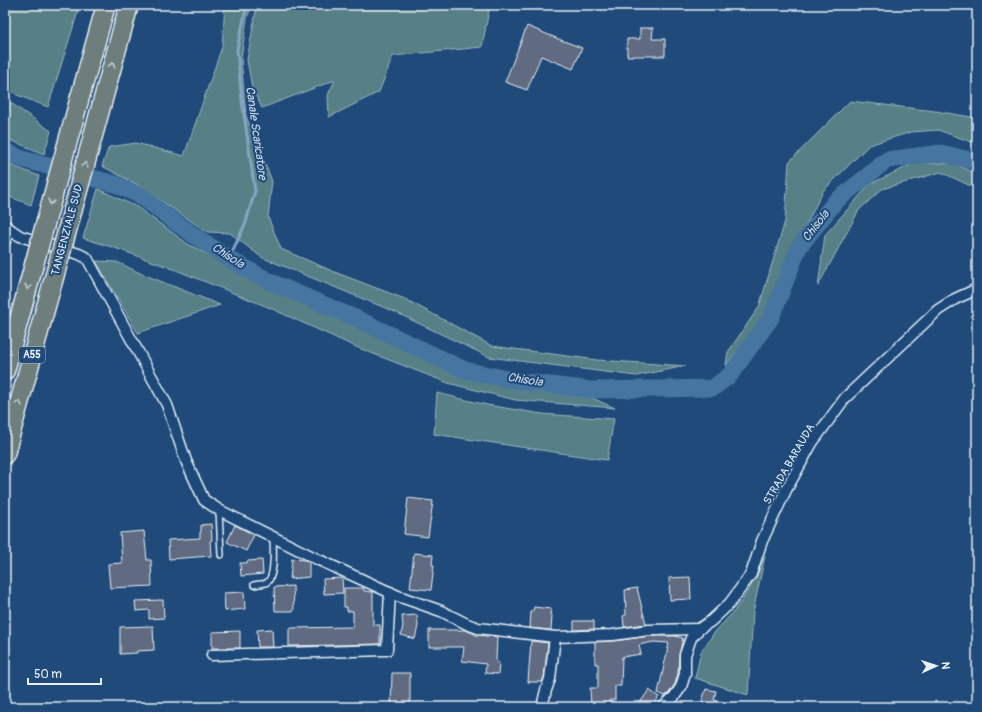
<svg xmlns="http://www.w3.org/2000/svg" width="982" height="712" font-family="Pangolin,sans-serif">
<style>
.green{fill:#567f86;stroke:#9fb8bf}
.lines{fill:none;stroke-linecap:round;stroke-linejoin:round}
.stream{stroke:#86a7c3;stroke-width:3}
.river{stroke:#4475a0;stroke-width:17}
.building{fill:#606b80;stroke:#e8f1f8}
.service-casing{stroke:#e8f1f8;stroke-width:8}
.minor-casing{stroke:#e8f1f8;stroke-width:13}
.motorway-casing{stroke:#e8f1f8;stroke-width:21}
.service{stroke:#1f4a7a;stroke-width:5}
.minor{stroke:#1f4a7a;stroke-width:10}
.motorway{stroke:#6d7e7c;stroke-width:18}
.motorway-bridge-casing{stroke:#e8f1f8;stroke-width:21;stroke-linecap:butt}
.motorway-bridge{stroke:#6d7e7c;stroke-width:18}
.oneway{stroke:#c3ced3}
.labels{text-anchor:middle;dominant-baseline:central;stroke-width:4;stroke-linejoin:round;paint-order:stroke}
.shield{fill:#1f4a7a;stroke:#acbfd2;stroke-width:1}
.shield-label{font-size:10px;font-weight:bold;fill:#e8f1f8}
.street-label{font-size:11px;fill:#e8f1f8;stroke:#1f4a7a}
.water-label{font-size:12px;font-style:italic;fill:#cfdeeb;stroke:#1f4a7a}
</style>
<rect width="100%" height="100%" fill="#1f4a7a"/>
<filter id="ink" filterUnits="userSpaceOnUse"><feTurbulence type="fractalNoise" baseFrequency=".025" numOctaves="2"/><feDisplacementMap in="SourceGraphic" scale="8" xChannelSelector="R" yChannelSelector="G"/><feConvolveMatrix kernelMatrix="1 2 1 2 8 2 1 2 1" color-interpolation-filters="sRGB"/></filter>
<g filter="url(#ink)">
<g class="green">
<path d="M5,5h75l-32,102 -31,-12 -12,-10z"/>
<path d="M225,5h27l-5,13 -6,40 5,58 26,65 -4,36 13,32 56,24 68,26 87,47 105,14 89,6 -50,10 -147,-19 -94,-45 -134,-55 -31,-24 -23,-1 -69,-47 -36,-19 7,-19 27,-4 48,13 38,-109z"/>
<path d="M257,5h233l-8,42 -89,9 -14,36 -50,25 -1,-22 7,-15 -73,28 -10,-20 -5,-28z"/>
<path d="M5,99l46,32 -7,23 -39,-16z"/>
<path d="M850,101l85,10 42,7v26l-39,-14 -27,2 -42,13 -46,46 -24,48 -32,75 -41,51 2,-13 31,-45 26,-86 4,-59z"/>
<path d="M5,163l34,13 -8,29 -26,-10z"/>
<path d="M915,163h38l24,11v15l-36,-17 -59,17 -23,21 -41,76 7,-51 45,-51z"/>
<path d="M98,189l39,18 51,37 89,48 90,39 86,42 64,16 75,9 23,10 -100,-8 -67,-17 -92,-36 -88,-40 -97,-39 -56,-20 -32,-10z"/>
<path d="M96,261l21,1 23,11 80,32 -82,28z"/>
<path d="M437,393l50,12 55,9 72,5 -7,41 -173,-26z"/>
<path d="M765,556l-12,56 -5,83 -53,-17 6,-26 13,-19 21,-23 14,-20z"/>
</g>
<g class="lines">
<path class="stream" d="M229,259l17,-37 9,-31 -13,-91 -5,-51 10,-44"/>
<path class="river" d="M5,151l17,8 93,25 26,12 38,29 50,34 42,23 82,35 112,53 52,11 75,9 121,-2 17,-13 41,-57 28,-71 36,-45 52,-42 54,-7 36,9"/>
</g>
<g class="building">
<path d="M527,26l34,14 21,8 -9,21 -32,-13 -14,34 -22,-8z"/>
<path d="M640,28h13l-1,11h13v17h-38v-17h13z"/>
<path d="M408,498l25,3 -5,36 -24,-3z"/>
<path d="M211,524l1,16 -2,1 1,15 -42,3 -1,-19 32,-2v-6h1v-7z"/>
<path d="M235,525l19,10 -8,16 -19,-9z"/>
<path d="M144,531l3,29h4l1,26 -42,2 -2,-24 14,-1 -2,-30z"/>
<path d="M414,553l19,2 -1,10h2l-3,25 -21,-2z"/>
<path d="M292,559l13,1 4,2v15l-19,2z"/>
<path d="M262,560l1,14 -22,2 -1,-13h7v-2z"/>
<path d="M690,577l1,22 -21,1 -1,-22z"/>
<path d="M342,578l1,15 -19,1 -1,-15z"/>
<path d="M293,586l1,25h-19l-1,-24z"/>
<path d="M344,588h20v3l9,1v33h7v19l-91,2v-18l64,-1v-16h-6v-4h-3z"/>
<path d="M637,588l9,36 -22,3 -1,-11 3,-1 -1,-25z"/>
<path d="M244,592l1,17 -20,2 -1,-18z"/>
<path d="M163,600l1,18 -15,1v-9l-13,1 -1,-10z"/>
<path d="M534,607l17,2 -1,6h2l-1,15 -21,-2 1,-17h2z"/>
<path d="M417,615l1,11 -3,13 -14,-4 2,-9 -1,-10z"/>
<path d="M574,621h20v8l-20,1z"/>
<path d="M153,626l1,24 -17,1v2l-17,1v-27z"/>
<path d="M272,629l1,18h-15l-1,-17z"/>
<path d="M429,630h36l10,4v1l22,2 -1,25 3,1 -1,11 -13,-1 1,-9 -24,-3 2,-14h-35z"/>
<path d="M240,631v17h-28v-16z"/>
<path d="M650,636h25l8,2 -4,17 -1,18 -3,11 -6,9 -4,3 -7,-3 11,-50 -16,-1 -14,3 2,9 -19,3 -1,29h-6v14h-5v7h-19l-1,-19h8v-24h-3v-22l19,-1z"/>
<path d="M531,641l17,2 -4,34 -2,5h-14z"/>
<path d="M392,673h18v34h-19z"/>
<path d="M706,689l10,2 -2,9 17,4v3h-31z"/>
<path d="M649,690l10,7 -7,10h-15z"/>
</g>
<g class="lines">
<g class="service-casing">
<g id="service">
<path d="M219,510l2,45"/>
<path d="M254,585c4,-1 9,-1 12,-2 10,-5 7,-36 7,-46"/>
</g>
</g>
<g class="minor-casing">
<g id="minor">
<path d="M5,225l6,5 9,6 59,18 8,4 80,147 19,56 18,39 15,10 100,50 79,36 43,15 26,13 11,4 77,9 58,-2 36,-5 50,-1"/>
<path d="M5,241l6,-11"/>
<path d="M212,655l175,-5 3,-58"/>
<path d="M542,707l4,-17 4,-11 5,-42"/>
<path d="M663,707l11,-10 7,-10 4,-13v-19l6,-17 8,-9 12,-8 19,-18 21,-29 11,-33 24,-51 26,-47 33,-45 93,-88 17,-11 22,-10"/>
</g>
</g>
<g class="motorway-casing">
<g id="motorway">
<path d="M80,97l26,-92"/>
<path d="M102,103l27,-98"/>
<path d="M5,371l33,-121"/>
<path d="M5,454l55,-198"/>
</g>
</g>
<use href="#service" class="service"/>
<use href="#minor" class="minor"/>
<use href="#motorway" class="motorway"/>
<g class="motorway-bridge-casing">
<g id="motorway-bridge">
<path d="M38,250l42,-153"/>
<path d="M60,256l42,-153"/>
</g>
</g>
<use href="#motorway-bridge" class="motorway-bridge"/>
</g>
<defs><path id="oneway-chevron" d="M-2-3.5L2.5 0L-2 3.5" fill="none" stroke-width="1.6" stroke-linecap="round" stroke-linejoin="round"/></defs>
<g class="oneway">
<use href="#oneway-chevron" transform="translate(112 65) rotate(-75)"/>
<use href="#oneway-chevron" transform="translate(85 165) rotate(-75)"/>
<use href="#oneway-chevron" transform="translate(51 202) rotate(105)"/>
<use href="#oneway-chevron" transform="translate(28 287) rotate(105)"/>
<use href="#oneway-chevron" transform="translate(19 403) rotate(-75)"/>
</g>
</g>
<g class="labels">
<rect class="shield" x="19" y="347" width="26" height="16" rx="3"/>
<g class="shield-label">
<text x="32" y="355">A55</text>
</g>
<g class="street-label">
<text transform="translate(67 230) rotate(-75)">TANGENZIALE SUD</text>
<text transform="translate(789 464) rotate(-60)">STRADA BARAUDA</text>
</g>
<g class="water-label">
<text transform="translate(256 133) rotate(82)">Canale Scaricatore</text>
<text transform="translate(816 226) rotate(-52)">Chisola</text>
<text transform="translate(228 256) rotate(33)">Chisola</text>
<text transform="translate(525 380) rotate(9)">Chisola</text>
</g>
</g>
<rect width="982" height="712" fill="none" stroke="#1f4a7a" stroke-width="20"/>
<rect x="10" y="10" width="962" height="692" fill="none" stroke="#e8f1f8" stroke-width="1.5" filter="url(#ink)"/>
<g transform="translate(936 666) rotate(87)" stroke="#1f4a7a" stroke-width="3" paint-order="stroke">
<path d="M0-3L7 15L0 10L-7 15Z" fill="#e8f1f8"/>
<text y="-6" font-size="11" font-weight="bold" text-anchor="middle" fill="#e8f1f8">N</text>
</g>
<path d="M28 678v6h73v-6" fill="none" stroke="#e8f1f8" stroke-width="2"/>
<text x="34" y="678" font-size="12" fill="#e8f1f8" stroke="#1f4a7a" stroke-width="3" paint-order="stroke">50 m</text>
</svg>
